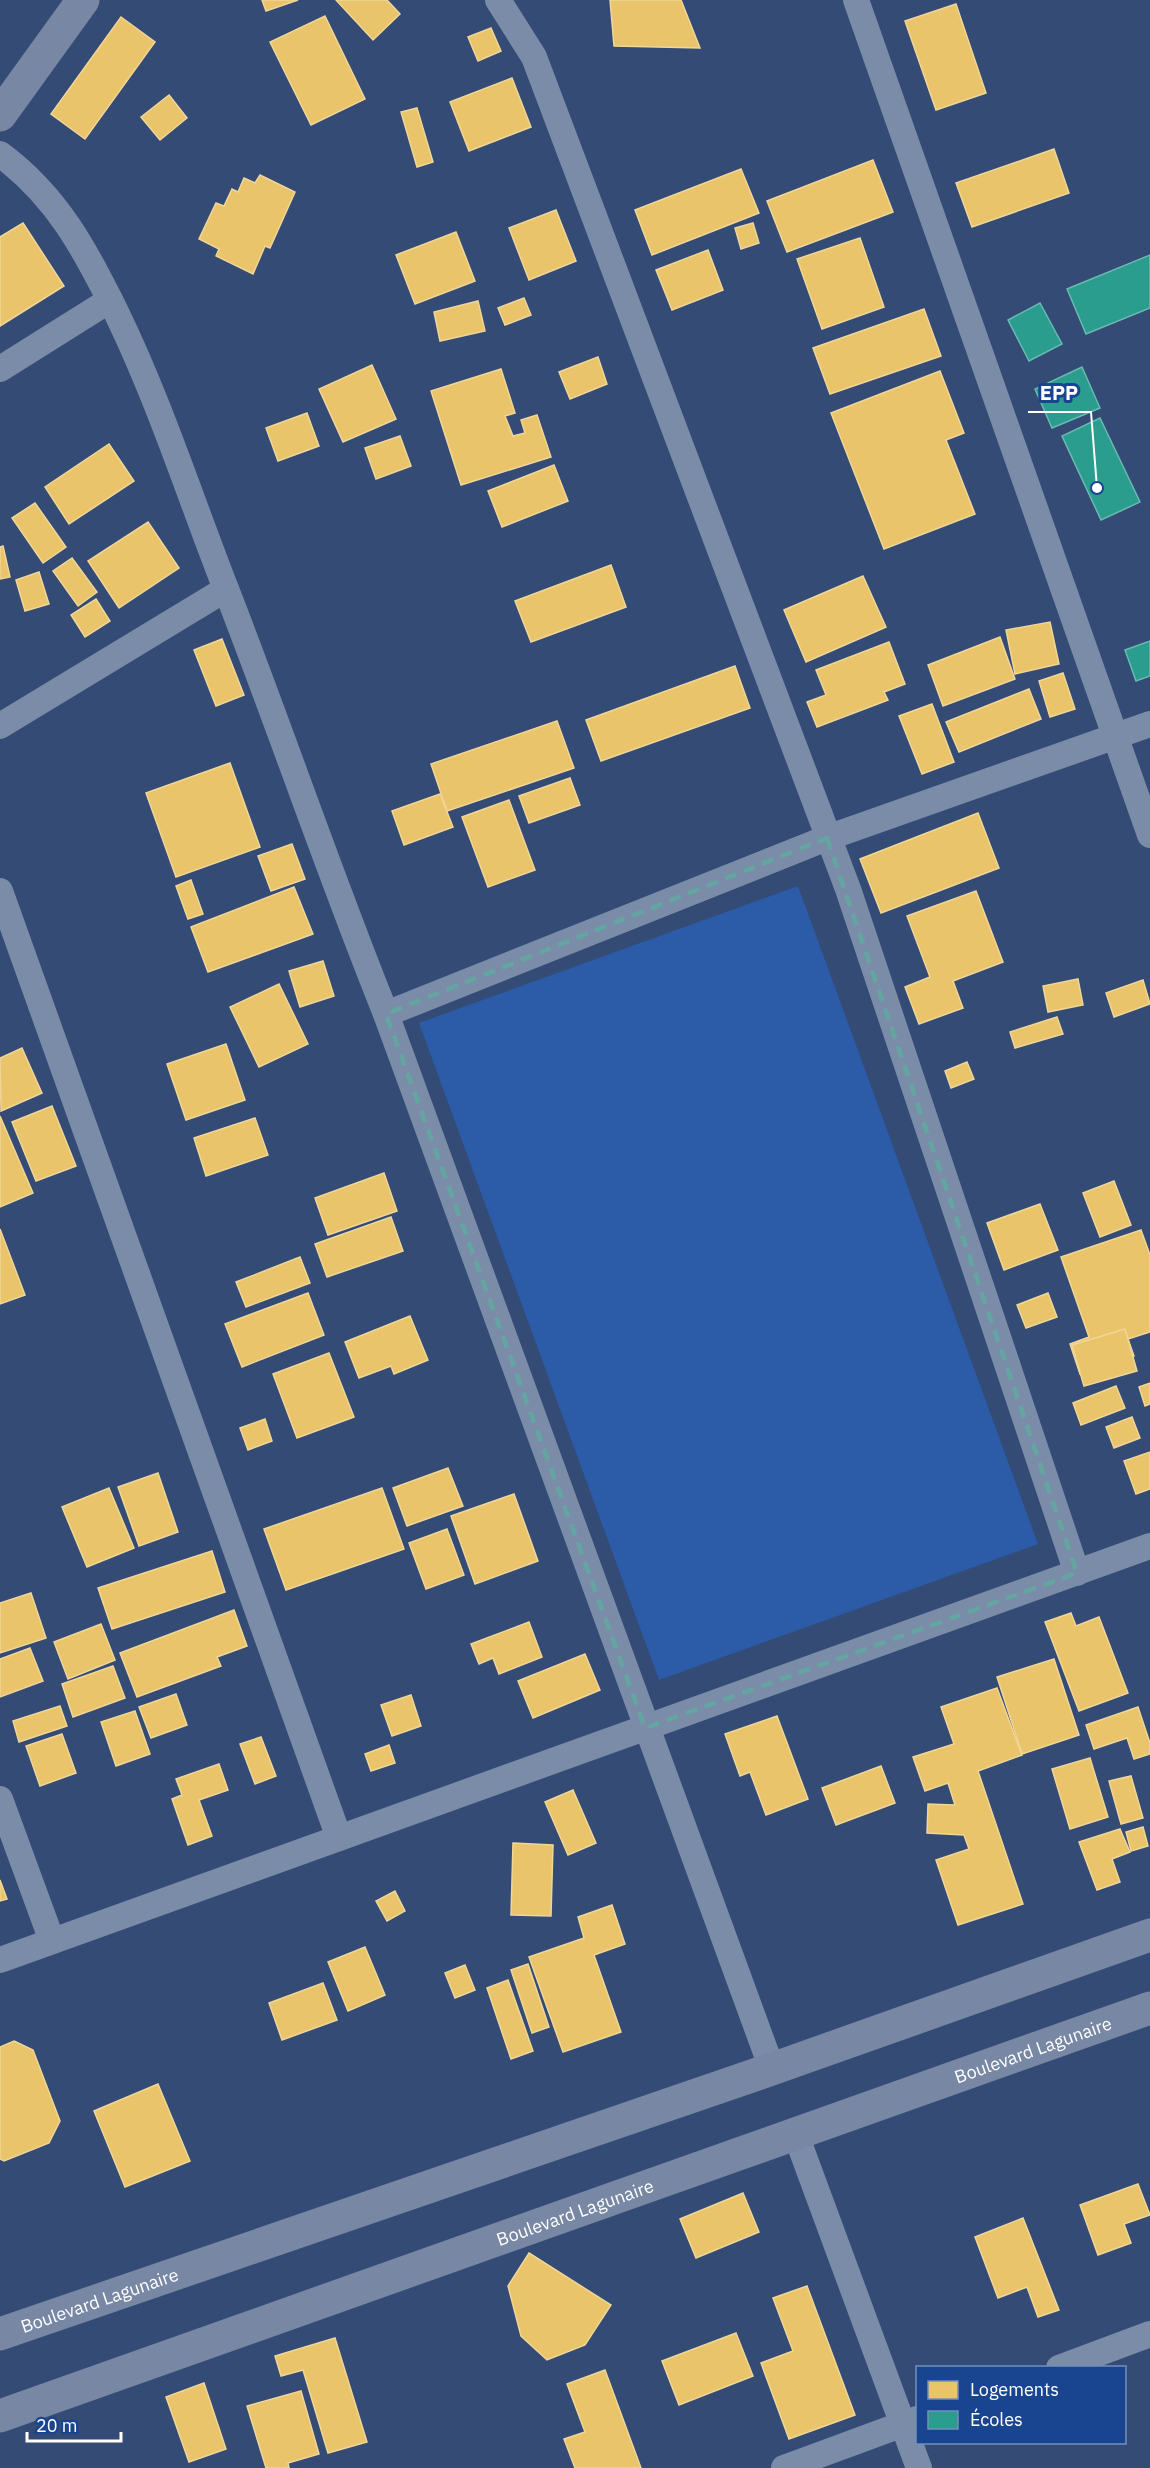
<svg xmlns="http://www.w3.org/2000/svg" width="1150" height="2468" font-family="'IBM Plex Sans',sans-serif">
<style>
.green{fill:#2c5ba7}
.homes{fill:#e9c46a;stroke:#f0d697;stroke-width:1.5}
.schools{fill:#2a9d8f;stroke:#6abab1;stroke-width:1.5}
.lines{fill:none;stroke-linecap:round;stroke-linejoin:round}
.street{stroke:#7b8ca8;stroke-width:26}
.secondary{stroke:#7787a4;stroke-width:33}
.marked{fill:none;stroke:#63a6a1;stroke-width:4.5;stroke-dasharray:12 8;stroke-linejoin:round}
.labels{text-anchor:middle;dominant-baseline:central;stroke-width:6;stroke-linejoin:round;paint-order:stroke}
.street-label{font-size:18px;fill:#fff;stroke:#184490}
.leader{fill:none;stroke:#fff;stroke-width:2}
.callout-dot{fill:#fff;stroke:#184490;stroke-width:2}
.callout-label{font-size:20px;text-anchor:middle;font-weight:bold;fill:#fff;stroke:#184490;stroke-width:6;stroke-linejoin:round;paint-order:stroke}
</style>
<rect width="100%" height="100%" fill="#334b75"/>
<path class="green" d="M798,886l240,658 -379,136 -240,-657z"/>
<g class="homes">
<path d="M262,0h36l-32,11z"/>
<path d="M336,0h51l13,14 -27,26z"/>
<path d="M610,0h71l19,48 -86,-2z"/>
<path d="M956,4l30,89 -50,17 -31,-89z"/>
<path d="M325,16l40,83 -54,26 -41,-83z"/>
<path d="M121,17l34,25 -70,97 -34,-25z"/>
<path d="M491,28l10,23 -23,10 -10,-24z"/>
<path d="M512,78l19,49 -62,24 -19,-49z"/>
<path d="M169,95l18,23 -27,22 -19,-23z"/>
<path d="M417,108l16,54 -16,5 -16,-55z"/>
<path d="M1054,149l15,44 -97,34 -16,-44z"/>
<path d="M873,160l20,52 -106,40 -20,-51z"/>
<path d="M741,169l18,44 -107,42 -17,-45z"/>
<path d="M260,175l35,17 -25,56 -5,-2 -12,28 -37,-18 3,-7 -20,-10 17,-36 8,3 8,-17 6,3 6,-14 11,5z"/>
<path d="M556,210l20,51 -47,19 -20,-52z"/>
<path d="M23,223l41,63 -64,40v-89z"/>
<path d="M753,223l6,20 -18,6 -6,-21z"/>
<path d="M456,232l19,49 -60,23 -19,-49z"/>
<path d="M860,238l24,69 -62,22 -25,-70z"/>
<path d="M708,250l15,40 -51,20 -16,-40z"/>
<path d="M524,298l7,17 -26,10 -7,-17z"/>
<path d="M478,301l7,30 -45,10 -6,-29z"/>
<path d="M924,309l17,47 -111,38 -17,-46z"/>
<path d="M598,357l9,27 -37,15 -11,-27z"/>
<path d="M372,365l24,54 -53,23 -24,-53z"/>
<path d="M501,369l14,44 -10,3 8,20 12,-3 -4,-13 16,-5 14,42 -90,28 -30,-94z"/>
<path d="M940,371l24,62 -18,7 29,74 -91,35 -53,-136z"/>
<path d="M307,413l12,33 -41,15 -12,-33z"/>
<path d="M400,436l11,30 -35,13 -11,-31z"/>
<path d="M109,444l25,37 -65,43 -24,-37z"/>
<path d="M554,465l14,36 -66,26 -14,-36z"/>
<path d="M35,503l31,44 -23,16 -31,-45z"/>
<path d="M148,522l31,46 -60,40 -31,-47z"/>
<path d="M3,546l7,31 -10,2v-32z"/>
<path d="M72,558l25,34 -19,14 -25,-35z"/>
<path d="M611,565l15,42 -95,35 -16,-41z"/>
<path d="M39,572l10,32 -24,7 -9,-31z"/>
<path d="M863,576l23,51 -80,35 -22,-52z"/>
<path d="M96,599l14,22 -25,16 -14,-22z"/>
<path d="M1050,622l9,42 -44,10 -9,-44z"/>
<path d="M1000,637l15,42 -72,27 -15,-41z"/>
<path d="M222,639l22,56 -28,11 -22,-56z"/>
<path d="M889,642l16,42 -21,8 4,8 -71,27 -10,-25 19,-7 -10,-25z"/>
<path d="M735,666l15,42 -149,53 -15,-41z"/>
<path d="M1063,673l12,36 -25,8 -11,-36z"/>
<path d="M1029,689l12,30 -82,33 -13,-30z"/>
<path d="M932,704l22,58 -32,12 -23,-58z"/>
<path d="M557,721l17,47 -127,43 -16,-47z"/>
<path d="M230,763l30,84 -84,30 -30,-84z"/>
<path d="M570,778l10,27 -51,18 -10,-27z"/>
<path d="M440,794l13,33 -49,18 -12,-34z"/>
<path d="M509,800l26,70 -47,17 -26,-70z"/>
<path d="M978,813l21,55 -118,45 -21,-54z"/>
<path d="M292,844l13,35 -34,12 -13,-35z"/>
<path d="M191,880l12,34 -15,5 -12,-33z"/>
<path d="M294,887l19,47 -105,38 -17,-45z"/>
<path d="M976,891l27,71 -50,19 10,27 -44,16 -14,-37 25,-10 -23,-61z"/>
<path d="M323,961l11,35 -34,11 -11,-36z"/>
<path d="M1078,979l5,26 -35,7 -5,-26z"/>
<path d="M1143,980l7,24 -36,13 -8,-24z"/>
<path d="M279,984l29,60 -49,23 -29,-60z"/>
<path d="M1057,1017l6,17 -48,14 -5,-16z"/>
<path d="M226,1044l19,56 -59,20 -19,-56z"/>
<path d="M22,1048l20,45 -41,18 -1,-53z"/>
<path d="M967,1062l7,17 -23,9 -6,-17z"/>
<path d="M52,1106l24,60 -40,15 -24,-59z"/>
<path d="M0,1116l33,77 -33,14z"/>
<path d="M255,1118l13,37 -62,21 -12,-38z"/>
<path d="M384,1173l13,38 -69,24 -13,-37z"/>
<path d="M1114,1181l17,44 -31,12 -17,-44z"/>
<path d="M1040,1204l18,46 -54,20 -17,-47z"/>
<path d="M391,1217l12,34 -76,26 -12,-33z"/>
<path d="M0,1229l25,66 -25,9z"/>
<path d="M1141,1230l9,25v77l-22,7 6,17 -54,18 -10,-30 19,-7 -28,-80z"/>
<path d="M300,1257l10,26 -64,24 -10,-25z"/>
<path d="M308,1293l16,42 -82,32 -17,-43z"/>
<path d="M1048,1293l9,24 -31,11 -9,-23z"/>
<path d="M410,1316l18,44 -34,14 -3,-8 -32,12 -14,-36z"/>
<path d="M1125,1329l12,42 -53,15 -12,-41z"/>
<path d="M329,1353l25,64 -57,21 -24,-64z"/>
<path d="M1150,1383v21l-5,2 -6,-19z"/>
<path d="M1116,1386l9,22 -44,17 -8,-22z"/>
<path d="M1132,1417l8,21 -26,10 -8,-21z"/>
<path d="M265,1419l7,22 -24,9 -8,-22z"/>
<path d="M1150,1452v37l-14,5 -12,-33z"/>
<path d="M448,1468l15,38 -56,20 -14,-38z"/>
<path d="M158,1473l20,59 -39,14 -21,-59z"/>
<path d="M109,1488l25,60 -47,19 -25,-60z"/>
<path d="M382,1488l22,61 -118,41 -22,-61z"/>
<path d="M514,1494l24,67 -63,23 -24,-68z"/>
<path d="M447,1529l17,46 -38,14 -17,-46z"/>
<path d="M212,1551l13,41 -113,37 -14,-41z"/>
<path d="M31,1593l15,45 -46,15v-50z"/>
<path d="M234,1610l13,36 -30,11 4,9 -84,31 -17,-44z"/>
<path d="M1071,1613l5,13 23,-9 29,76 -49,18 -34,-89z"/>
<path d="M529,1622l13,35 -43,17 -6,-16 -14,6 -8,-20z"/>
<path d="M101,1624l14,36 -47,19 -14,-37z"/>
<path d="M30,1648l13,33 -43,16v-38z"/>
<path d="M585,1654l15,36 -67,28 -15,-37z"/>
<path d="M1054,1659l25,76 -57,19 -25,-77z"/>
<path d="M113,1666l12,32 -52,19 -11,-33z"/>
<path d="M997,1688l25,67 -44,16 45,133 -65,21 -22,-65 33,-11 -5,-14 -37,-2 1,-29 27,1 -7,-22 -23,8 -12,-34 41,-13 -13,-37z"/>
<path d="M176,1694l11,31 -36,13 -12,-31z"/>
<path d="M411,1695l10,31 -29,10 -11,-31z"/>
<path d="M60,1706l7,20 -48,16 -6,-21z"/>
<path d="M1138,1707l12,36v11l-16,5 -7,-21 -33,11 -8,-24z"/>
<path d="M135,1711l15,43 -34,12 -15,-44z"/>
<path d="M777,1716l31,83 -42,16 -16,-43 -10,4 -15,-42z"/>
<path d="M62,1734l14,39 -36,13 -14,-40z"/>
<path d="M261,1737l15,39 -21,8 -15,-40z"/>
<path d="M389,1745l6,18 -24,8 -6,-17z"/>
<path d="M1090,1758l18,59 -38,12 -18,-60z"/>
<path d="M219,1764l9,26 -29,10 13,36 -24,9 -16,-46 10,-4 -6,-16z"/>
<path d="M881,1766l14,37 -59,22 -14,-37z"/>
<path d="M1131,1776l12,42 -22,6 -12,-43z"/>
<path d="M573,1790l23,53 -28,12 -23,-53z"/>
<path d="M1143,1827l5,19 -17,5 -5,-19z"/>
<path d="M1120,1829l10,23 -18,7 8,23 -23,8 -18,-48z"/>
<path d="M513,1843l40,2 -2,71 -40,-1z"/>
<path d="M0,1880l7,19 -7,2z"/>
<path d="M395,1891l10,20 -18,10 -11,-20z"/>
<path d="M612,1905l13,39 -31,11 27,77 -58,20 -34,-95 55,-19 -6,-21z"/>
<path d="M365,1947l20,48 -37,16 -20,-49z"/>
<path d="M528,1964l21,63 -17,6 -21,-63z"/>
<path d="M465,1965l10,25 -20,8 -10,-25z"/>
<path d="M508,1980l25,71 -22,8 -24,-71z"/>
<path d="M323,1983l14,37 -55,20 -13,-37z"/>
<path d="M14,2041l19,9 27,71 -11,22 -45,18 -4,-2v-112z"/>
<path d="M158,2084l32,77 -65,26 -31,-76z"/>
<path d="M1138,2184l12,31 -26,9 7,19 -33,12 -18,-50z"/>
<path d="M743,2193l16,39 -63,26 -16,-39z"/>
<path d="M1023,2218l36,92 -21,7 -11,-30 -29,11 -23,-61z"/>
<path d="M529,2253l82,52 -26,40 -38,15 -26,-24 -13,-50z"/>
<path d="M807,2286l48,129 -66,24 -28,-76 32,-12 -20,-53z"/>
<path d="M736,2333l17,43 -74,29 -17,-44z"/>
<path d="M335,2338l32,104 -39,11 -25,-83 -22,6 -6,-20z"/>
<path d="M605,2370l36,98h-66l-11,-29 21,-7 -18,-48z"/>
<path d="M204,2383l22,66 -37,13 -23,-65z"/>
<path d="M301,2391l18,63 -31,9 1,5h-23l-19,-62z"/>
</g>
<g class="schools">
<path d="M1150,255v53l-64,26 -19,-45z"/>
<path d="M1040,303l22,41 -33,17 -21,-41z"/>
<path d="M1082,367l18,41 -48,20 -17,-39z"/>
<path d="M1100,418l40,84 -39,18 -39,-84z"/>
<path d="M1150,641v35l-14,5 -11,-31z"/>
</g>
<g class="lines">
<g class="street">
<path d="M498,0l36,57 314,832 229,684"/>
<path d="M856,0l294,835"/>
<path d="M0,154c58,43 85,96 117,160 43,89 73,183 109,275 55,141 103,284 160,425l386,1055"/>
<path d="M0,369l110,-69"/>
<path d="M0,726l226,-137"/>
<path d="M0,891l339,947"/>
<path d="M386,1014l441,-176 323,-114"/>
<path d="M0,1799l52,142"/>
<path d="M0,1960l1150,-414"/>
<path d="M796,2135l123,333"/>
<path d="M1059,2368l91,-34"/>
<path d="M784,2468l133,-49"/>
</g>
<g class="secondary">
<path d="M0,115l83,-115"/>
<path id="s1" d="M0,2334l772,-265 378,-134"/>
<path id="s2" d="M0,2416l1150,-408"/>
</g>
</g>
<path class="marked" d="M827,838l250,735 -432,155 -259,-714z"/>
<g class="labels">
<g class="street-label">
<text stroke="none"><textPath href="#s2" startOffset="1096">Boulevard Lagunaire</textPath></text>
<text stroke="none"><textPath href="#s2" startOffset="610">Boulevard Lagunaire</textPath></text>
<text stroke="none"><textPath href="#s1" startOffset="105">Boulevard Lagunaire</textPath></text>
</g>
</g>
<path class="leader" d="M1097 488L1091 412H1028"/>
<circle class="callout-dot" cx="1097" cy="488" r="6"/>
<g class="callout-label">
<text x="1059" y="400">EPP</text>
</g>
<rect x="916" y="2366" width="210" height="78" fill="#184490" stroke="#748fbc" stroke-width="1.5"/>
<rect x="928" y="2381" width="30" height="18" fill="#e9c46a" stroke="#748fbc" stroke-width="1.5"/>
<text x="970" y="2396" font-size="18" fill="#ffffff">Logements</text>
<rect x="928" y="2411" width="30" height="18" fill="#2a9d8f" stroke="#748fbc" stroke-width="1.5"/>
<text x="970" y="2426" font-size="18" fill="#ffffff">Écoles</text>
<path d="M27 2432v9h94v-9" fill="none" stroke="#ffffff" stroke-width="3"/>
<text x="36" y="2432" font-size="18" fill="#ffffff" stroke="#184490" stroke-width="4.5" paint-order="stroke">20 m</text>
</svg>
